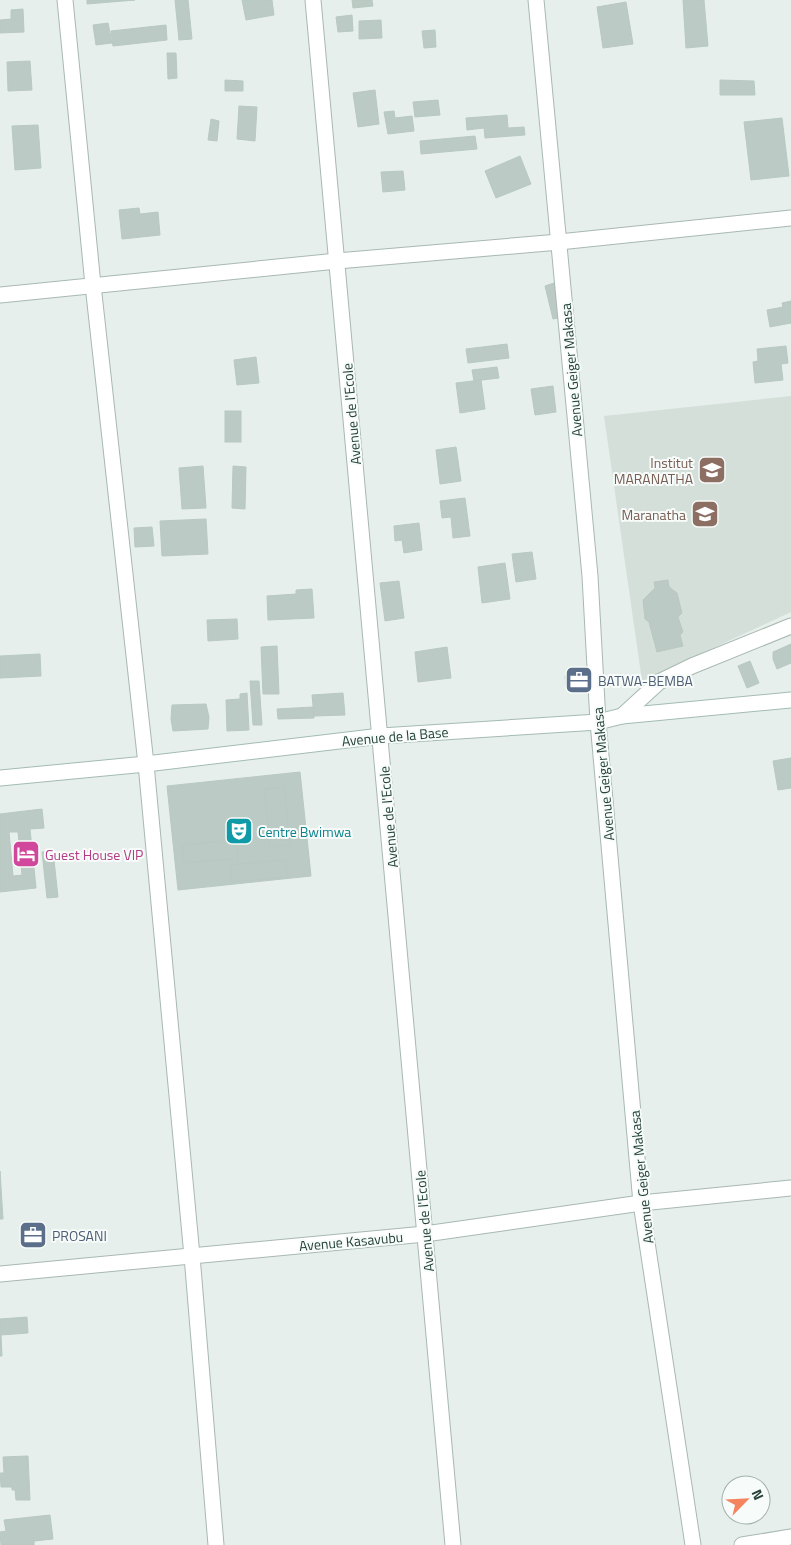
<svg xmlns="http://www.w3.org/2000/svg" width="791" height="1545" font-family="'Titillium Web',sans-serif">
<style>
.built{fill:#d4dfda}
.building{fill:#bbcac4;stroke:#b8c9c2;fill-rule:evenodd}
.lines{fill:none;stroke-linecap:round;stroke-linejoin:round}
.minor-casing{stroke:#a8b8b2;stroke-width:17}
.secondary-casing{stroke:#a4bbb3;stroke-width:17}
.minor{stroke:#fff;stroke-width:15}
.secondary{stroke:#fff;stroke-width:15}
.labels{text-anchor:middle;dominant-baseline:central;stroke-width:4;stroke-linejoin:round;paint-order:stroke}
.street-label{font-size:14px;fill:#24423a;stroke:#f7fbf9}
.education-label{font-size:14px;fill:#785e54;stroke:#f7fbf9;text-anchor:end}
.service-label{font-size:14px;fill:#4e5e75;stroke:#f7fbf9;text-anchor:start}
.culture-label{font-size:14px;fill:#0d838f;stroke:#f7fbf9;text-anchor:start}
.hotel-label{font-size:14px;fill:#b23c85;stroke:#f7fbf9;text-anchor:start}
</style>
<rect width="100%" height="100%" fill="#e6efeb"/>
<path class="built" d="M791,396v216l-149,69 -38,-265z"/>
<g class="building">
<path d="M87,0h48l-48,4z"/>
<path d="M175,0h13l4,39 -13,1z"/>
<path d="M242,0h30l2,15 -28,5z"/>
<path d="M352,0h20l1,6 -20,2z"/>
<path d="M683,0h21l4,46 -22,2z"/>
<path d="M626,2l7,42 -30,4 -6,-41z"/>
<path d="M23,9l1,23 -24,1v-13l11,-1v-9z"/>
<path d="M352,15l1,16 -15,1 -2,-15z"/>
<path d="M381,20l1,18 -23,1v-18z"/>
<path d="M108,23l4,20 -16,2 -3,-20z"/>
<path d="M166,25l1,15 -54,6 -2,-15z"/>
<path d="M435,30l1,17 -12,1 -2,-17z"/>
<path d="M167,53h9l1,25 -9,1z"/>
<path d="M30,61l2,29 -24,1 -1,-29z"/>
<path d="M225,80l18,1v10h-18z"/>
<path d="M720,80l34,1 1,14h-35z"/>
<path d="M375,90l4,34 -21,3 -5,-34z"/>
<path d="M438,100l2,15 -25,2 -2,-15z"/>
<path d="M239,106l18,1 -2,34 -18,-2z"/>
<path d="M394,111l1,7 17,-2 2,15 -26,3 -4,-22z"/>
<path d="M507,115l1,13 16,-1 1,8 -40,3 -1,-10 -17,2 -1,-12z"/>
<path d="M782,118l7,58 -38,4 -7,-58z"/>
<path d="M211,119l8,2 -2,20 -9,-1z"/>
<path d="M38,125l3,43 -26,2 -3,-44z"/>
<path d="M475,136l2,13 -56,5 -1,-13z"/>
<path d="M520,156l11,28 -35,14 -11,-27z"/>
<path d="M403,171l2,19 -22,2 -2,-20z"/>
<path d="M139,208l1,6 18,-2 2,23 -38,4 -3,-29z"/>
<path d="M554,283l9,34 -10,2 -8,-33z"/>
<path d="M791,301v22l-21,4 -3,-17 16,-3 -1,-4z"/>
<path d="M507,344l2,14 -41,5 -2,-14z"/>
<path d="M786,346l2,17 -7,1 2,16 -28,3 -2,-21 5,-1 -1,-12z"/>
<path d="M256,357l3,26 -22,2 -3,-25z"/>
<path d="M497,367l2,11 -25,3 -2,-11z"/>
<path d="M481,380l4,29 -25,4 -4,-30z"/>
<path d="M553,386l3,26 -21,3 -4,-26z"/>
<rect x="225" y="411" width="16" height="31"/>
<path d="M456,447l5,34 -21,3 -4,-34z"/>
<path d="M203,466l3,42 -24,1 -3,-41z"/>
<path d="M233,466l13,1 -1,42 -13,-1z"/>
<path d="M465,498l5,38 -17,2 -2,-21 -9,1 -2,-17z"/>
<path d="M206,519l2,35 -46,2 -2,-35z"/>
<path d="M419,523l3,27 -18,3 -2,-13 -7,1 -1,-15z"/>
<path d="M152,527l2,19 -19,1 -1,-19z"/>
<path d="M532,552l4,27 -20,3 -4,-28z"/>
<path d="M505,563l5,36 -28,4 -4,-36z"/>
<path d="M668,580l1,7 8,6 5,20 -4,4 5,15 -3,3 3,11 -26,6 -8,-30 -4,-3 -2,-19 12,-12 -1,-6z"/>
<path d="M399,581l5,37 -19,3 -5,-38z"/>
<path d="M312,589l2,29 -46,2 -1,-24 29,-2v-4z"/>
<path d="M237,619l1,20 -30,2 -1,-21z"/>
<path d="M791,644v19l-14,6 -4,-10v-7z"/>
<path d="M277,646l2,48h-16l-2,-47z"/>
<path d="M447,647l4,31 -33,4 -3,-30z"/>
<path d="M40,654l1,22 -41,2v-22z"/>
<path d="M750,661l9,22 -12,5 -9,-22z"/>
<path d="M592,674l1,10 -27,2 -1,-10z"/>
<path d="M250,681h9l3,44h-9z"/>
<path d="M247,693l2,37 -22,1 -1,-31 14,-1v-5z"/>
<path d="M343,693l2,22 -31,1 -2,-21z"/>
<path d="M206,704l3,13 -1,12 -35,2 -2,-12 1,-14z"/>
<path d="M313,707l1,11 -36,1 -1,-10z"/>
<path d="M791,758v30l-13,2 -5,-29z"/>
<path d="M300,772l11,104 -133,14 -11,-104z"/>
<path d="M284,787l6,58 -20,2 -6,-58z"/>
<path d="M42,809l2,19 -14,1 6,59 -36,4v-78zM9,832h9l4,43 -9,1z"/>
<path d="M236,840l2,24 -8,1v-6l-46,4 -2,-18z"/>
<path d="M53,851l5,46 -11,1 -5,-46z"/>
<path d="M286,860l1,17 -55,5 -2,-17z"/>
<path d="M0,1171l3,48h-3z"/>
<path d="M27,1317l1,16 -27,2 1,21h-2v-37z"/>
<path d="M28,1456l2,44h-14l-1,-10h-3v-3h-11l-1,-14h4l-1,-16z"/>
<path d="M50,1515l3,24 -19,2v4h-33l-1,-13 6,-1 -2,-11z"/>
</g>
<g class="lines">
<g class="minor-casing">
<g id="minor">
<path d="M65,0l28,285 53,479 46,492 24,289"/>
<path d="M313,0l140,1545"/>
<path d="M536,0l54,576 8,146 43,481 52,342"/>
<path d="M0,295l337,-34 222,-19 232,-24"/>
<path d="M622,716l37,-34 33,-16 99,-40"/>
<path d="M0,1274l425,-40 216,-31 150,-15"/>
<path d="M742,1545l49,-8"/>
</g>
</g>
<g class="secondary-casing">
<path id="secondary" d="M0,778l146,-14 235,-28 217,-14 24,-6 169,-16"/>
</g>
<use href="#minor" class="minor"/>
<use href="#secondary" class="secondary"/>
</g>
<defs>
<g id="school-square" transform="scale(1.4375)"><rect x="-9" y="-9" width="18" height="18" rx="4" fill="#8d6e63" stroke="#f7fbf9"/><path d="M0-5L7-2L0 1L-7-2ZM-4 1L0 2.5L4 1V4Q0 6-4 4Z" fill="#fff"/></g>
<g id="office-square" transform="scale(1.4375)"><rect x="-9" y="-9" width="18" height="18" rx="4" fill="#5c6f8a" stroke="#f7fbf9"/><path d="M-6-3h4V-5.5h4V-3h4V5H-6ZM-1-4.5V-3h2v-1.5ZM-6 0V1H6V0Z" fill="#fff"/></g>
<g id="theatre-square" transform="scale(1.4375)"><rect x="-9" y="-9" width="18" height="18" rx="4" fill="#0f9aa8" stroke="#f7fbf9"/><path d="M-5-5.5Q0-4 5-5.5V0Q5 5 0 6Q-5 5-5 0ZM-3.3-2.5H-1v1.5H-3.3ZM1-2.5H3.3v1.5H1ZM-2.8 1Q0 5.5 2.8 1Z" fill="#fff"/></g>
<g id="hotel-square" transform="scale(1.4375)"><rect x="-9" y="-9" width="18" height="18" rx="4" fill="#d1479c" stroke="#f7fbf9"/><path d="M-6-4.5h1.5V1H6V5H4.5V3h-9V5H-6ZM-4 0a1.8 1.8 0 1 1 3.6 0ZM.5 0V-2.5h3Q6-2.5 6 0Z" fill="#fff"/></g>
</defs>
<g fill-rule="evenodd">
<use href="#school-square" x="712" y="470"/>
<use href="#school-square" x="705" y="514"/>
<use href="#office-square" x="579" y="680"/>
<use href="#theatre-square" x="239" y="831"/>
<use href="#hotel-square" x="26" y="854"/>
<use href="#office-square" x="33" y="1235"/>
</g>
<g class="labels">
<g class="street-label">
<text transform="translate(571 370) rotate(-95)">Avenue Geiger Makasa</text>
<text transform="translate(351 414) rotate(-95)">Avenue de l'Ecole</text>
<text transform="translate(395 736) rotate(-5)">Avenue de la Base</text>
<text transform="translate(603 774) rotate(-95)">Avenue Geiger Makasa</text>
<text transform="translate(388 817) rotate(-95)">Avenue de l'Ecole</text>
<text transform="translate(641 1177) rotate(-96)">Avenue Geiger Makasa</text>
<text transform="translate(424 1221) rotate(-95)">Avenue de l'Ecole</text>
<text transform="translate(351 1241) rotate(-5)">Avenue Kasavubu</text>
</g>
<g class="education-label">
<text x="693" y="462">Institut<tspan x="693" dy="16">MARANATHA</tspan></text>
<text x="686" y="514">Maranatha</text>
</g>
<g class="service-label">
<text x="598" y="680">BATWA-BEMBA</text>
<text x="52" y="1235">PROSANI</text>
</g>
<g class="culture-label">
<text x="258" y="831">Centre Bwimwa</text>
</g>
<g class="hotel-label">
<text x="45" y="854">Guest House VIP</text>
</g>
</g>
<g transform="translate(746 1500) rotate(66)"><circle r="24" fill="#f7fbf9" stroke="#a3b1ad"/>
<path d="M0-4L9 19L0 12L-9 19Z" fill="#f4845f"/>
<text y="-8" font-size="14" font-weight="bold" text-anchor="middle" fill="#24423a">N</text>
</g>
</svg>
